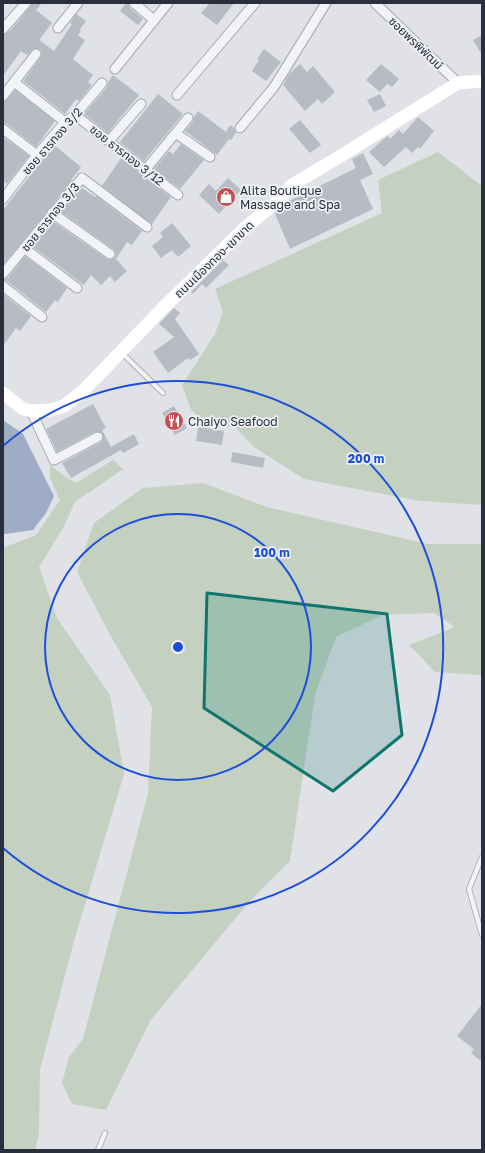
<svg xmlns="http://www.w3.org/2000/svg" width="485" height="1153" font-family="'Golos Text','Noto Sans Thai',sans-serif">
<style>
.green{fill:#c4d1c1}
.water{fill:#9eacc5}
.building{fill:#b7bbc4}
.lines{fill:none;stroke-linecap:round;stroke-linejoin:round}
.lane-casing{stroke:#a6a9b1;stroke-width:6}
.street-casing{stroke:#a6a9b1;stroke-width:11}
.lane{stroke:#f2f3f6;stroke-width:4.5}
.street{stroke:#f2f3f6;stroke-width:9}
.secondary{stroke:#fff;stroke-width:13}
.marked{fill:#0f766e;fill-opacity:0.2;stroke:#0f766e;stroke-width:3;stroke-linejoin:round}
.ring{fill:none;stroke:#1d4ed8;stroke-width:2}
.labels{text-anchor:middle;dominant-baseline:central;stroke-width:3.5;stroke-linejoin:round;paint-order:stroke}
.street-label{font-size:12px;fill:#2a2f3d;stroke:#eff1f5}
.poi-label{font-size:12px;fill:#2a2f3d;stroke:#eff1f5;text-anchor:start}
.centre{fill:#1d4ed8;stroke:#eff1f5;stroke-width:2}
.ring-label{font-size:12px;text-anchor:middle;font-weight:bold;fill:#1d4ed8;stroke:#eff1f5;stroke-width:3.5;stroke-linejoin:round;paint-order:stroke}
</style>
<rect width="100%" height="100%" fill="#e0e2e7"/>
<g class="green">
<path d="M438,152l44,34v319l-62,-4 -116,-22 -50,-32 -18,-19 -29,-5 -16,-13 -9,-25 33,-51 8,-22 -8,-23 167,-76 -4,-33z"/>
<path d="M113,460l10,9 -48,33 -12,26 -24,39 18,51 53,77 14,79 -50,167 -34,129 -1,63 -4,17h-32v-602l33,-13 24,-35 -10,-22v-13l14,11 12,7z"/>
<path d="M203,483l64,24 161,37h54v131l-47,-3 -26,-27 46,-18 -21,-14 -52,2 -46,22 -21,58 -25,166 -41,41 -99,119 -44,89 -34,-6 -10,-21 7,-26 14,-18 65,-246 4,-86 -43,-74 -32,-61 17,-49 49,-35z"/>
</g>
<path class="water" d="M3,420l20,14 31,62 -8,17 -13,17 -28,4 -2,-1z"/>
<g class="building">
<path d="M32,3h10l-6,7 16,13 -13,17 15,11 18,-27 -2,-1 6,-9 10,7 -7,10h2l-3,4 7,5 -12,19 20,16 -5,7 4,3 -13,16 -3,-2 -11,15 -42,-33 18,-24 1,-5 -3,-3h-6l-6,6 -6,-4 -18,25v-41l8,-5 19,-23z"/>
<path d="M126,3h2l2,5 13,11 -5,6 -18,-14z"/>
<path d="M210,3h24l-17,22 -16,-12z"/>
<path d="M482,35v20l-9,-15z"/>
<path d="M264,49l17,13 -15,19 -14,-10 7,-11 -2,-1z"/>
<path d="M300,64l7,8 6,-6 22,26 -13,12 -4,-5 -13,12 -22,-26 6,-11z"/>
<path d="M381,64l18,15 -7,8 -5,-3 -7,8 -14,-12z"/>
<path d="M113,75l26,20 -31,38 -24,-19 23,-27 1,-5z"/>
<path d="M15,90l40,31 -19,26 -29,-23 -4,-1v-21l4,-2z"/>
<path d="M158,94l25,20 -39,47 -24,-19z"/>
<path d="M380,94l6,12 -12,6 -7,-12z"/>
<path d="M198,111l28,21 4,-7 4,3 2,5 -5,7 -2,-1 -12,16 -32,-24 8,-9 1,-5z"/>
<path d="M418,117l16,14 -14,18 -2,-2 -6,6 -6,-6 -22,20 -15,-15 17,-15 2,-1 2,3 9,-9 4,4z"/>
<path d="M300,120l21,25 -11,8 -21,-24z"/>
<path d="M3,137l26,19 -22,28 -4,-4z"/>
<path d="M181,144l23,16 -24,29 -26,-20 15,-18 4,3z"/>
<path d="M54,145l27,22 -10,13 1,1 -69,84v-55z"/>
<path d="M363,153l10,21 -13,6 13,29 -83,40 -15,-35 12,-12 69,-34 -4,-9z"/>
<path d="M121,158l50,39 -19,27 -50,-38z"/>
<path d="M228,178l13,12 -22,24 -20,-19 10,-11 7,7z"/>
<path d="M82,188l13,9 1,-1 46,35 -10,14 -5,-3 -11,17 11,12 -12,11 -5,-6 -9,9 -10,-10 -7,10 -51,-38 21,-25 53,37 3,1 5,-2 1,-4 -3,-5 -52,-37z"/>
<path d="M172,223l19,23 -13,11 -6,-7 -11,8 -9,-12 11,-9 -3,-4z"/>
<path d="M25,256l42,32 -9,14 -3,-2 -9,12 -39,-31 -4,-1 5,-2z"/>
<path d="M223,260l6,5 -23,23 -4,-4 -9,10 -2,-2z"/>
<path d="M3,294l28,22 -11,15 -4,-3 -13,18z"/>
<path d="M174,308l6,5 -5,6 24,35 -9,6 -2,-2 -20,15 -15,-21 21,-15 -15,-13z"/>
<path d="M93,404l13,24 -4,2 9,17 23,-13 5,10 -16,9 -2,-3 -50,28 -9,-15 39,-21 2,-2v-5l-2,-3h-6l-38,20 -11,-23z"/>
<path d="M174,406l13,22 -12,7 -13,-22z"/>
<path d="M198,427l26,4 -2,14 -26,-4z"/>
<path d="M232,452l33,6 -2,10 -32,-6z"/>
<path d="M482,1004v58l-11,-9 3,-4 -17,-13z"/>
</g>
<g class="lines">
<g class="lane-casing">
<g id="lane">
<path d="M122,353l41,40"/>
<path d="M482,857l-13,32 13,46"/>
<path d="M98,1150l7,-17"/>
</g>
</g>
<g class="street-casing">
<g id="street">
<path d="M134,3l20,17"/>
<path d="M375,3l83,80"/>
<path d="M58,28l20,-25"/>
<path d="M3,29l23,-26"/>
<path d="M115,69l53,-66"/>
<path d="M14,82l51,40"/>
<path d="M177,95l78,-92"/>
<path d="M3,96l33,-42"/>
<path d="M75,115l103,80"/>
<path d="M240,128l34,-41 52,-84"/>
<path d="M3,129l34,26"/>
<path d="M177,134l33,23"/>
<path d="M109,141l32,-37"/>
<path d="M146,169l42,-51"/>
<path d="M3,199l34,-44 28,-33 10,-7 27,-32"/>
<path d="M52,213l58,41"/>
<path d="M24,248l53,40"/>
<path d="M3,274l79,-96 65,49"/>
<path d="M3,286l39,31"/>
<path d="M31,411l23,49 44,-23"/>
</g>
</g>
<use href="#lane" class="lane"/>
<use href="#street" class="street"/>
<path class="secondary" d="M3,393l20,16 10,2 17,-1 14,-4 18,-14 82,-85 82,-80 29,-24 17,-18 47,-28 119,-74 24,-2"/>
</g>
<path class="marked" d="M207,593l180,21 15,121 -69,56 -129,-83z"/>
<g class="ring">
<circle cx="178" cy="647" r="133"/>
<path d="M3 446A266 266 0 1 1 3 848"/>
</g>
<defs>
<g id="shop-disc" transform="scale(1)"><circle r="9.5" fill="#c24f52" stroke="#eff1f5"/><path d="M-5-2.5h2.3a2.7 3.5 0 0 1 5.4 0H5L5.5 6h-11ZM-1.5-2.5h3a1.5 2.3 0 0 0-3 0Z" fill="#fff"/></g>
<g id="restaurant-disc" transform="scale(1)"><circle r="9.5" fill="#c24f52" stroke="#eff1f5"/><path d="M-5-6h1v4h1v-4h1v4h1v-4h1v5L-1.5 .5V6h-2V.5L-5-1ZM5-6V6H3V1.5H1.5Q1.5-4 5-6Z" fill="#fff"/></g>
</defs>
<g fill-rule="evenodd">
<use href="#shop-disc" x="226" y="197"/>
<use href="#restaurant-disc" x="174" y="421"/>
</g>
<g class="labels">
<g class="street-label">
<text transform="translate(416 43) rotate(44)">ซอยพรพิพัฒน์</text>
<text transform="translate(52 141) rotate(-49)">ซอย ธารทอง 3/2</text>
<text transform="translate(127 155) rotate(38)">ซอย ธารทอง 3/12</text>
<text transform="translate(50 217) rotate(-51)">ซอย ธารทอง 3/3</text>
<text transform="translate(214 259) rotate(-44)">ถนนเมืองทอง-เขาขาด</text>
</g>
<g class="poi-label">
<text x="240" y="190">Alita Boutique<tspan x="240" dy="14">Massage and Spa</tspan></text>
<text x="188" y="421">Chaiyo Seafood</text>
</g>
</g>
<circle cx="178" cy="647" r="6" class="centre"/>
<g class="ring-label">
<text x="366" y="463">200 m</text>
<text x="272" y="557">100 m</text>
</g>
<rect width="485" height="1153" fill="none" stroke="#2a2f3d" stroke-width="8"/>
</svg>
